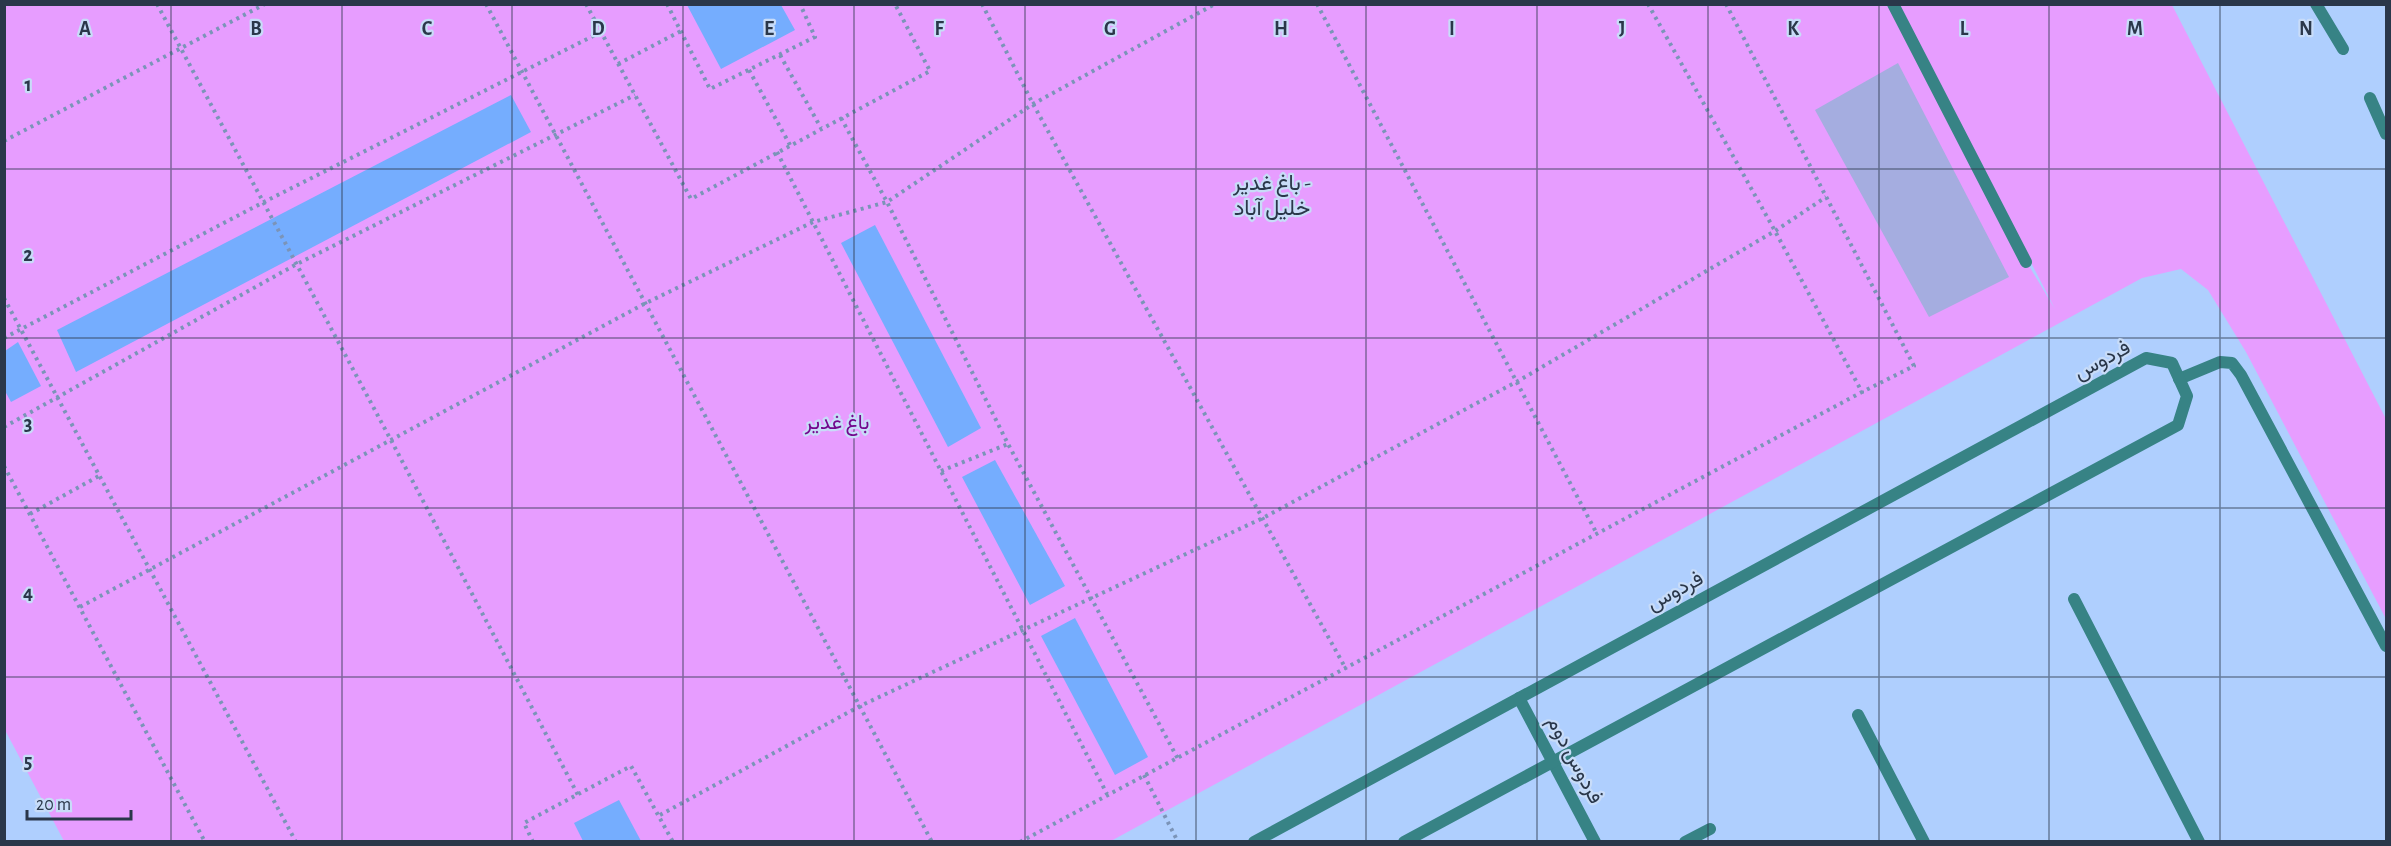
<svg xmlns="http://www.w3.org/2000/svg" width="2391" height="846" font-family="'Alegreya Sans',Vazirmatn,sans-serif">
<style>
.green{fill:#e79dff}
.water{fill:#75adfe}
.building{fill:#a5ade0}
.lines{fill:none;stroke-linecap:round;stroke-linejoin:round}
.path{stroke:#7b94b8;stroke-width:4;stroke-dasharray:3 4.5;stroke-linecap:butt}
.street{stroke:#378385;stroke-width:12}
.grid{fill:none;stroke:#2a374a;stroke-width:1.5;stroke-opacity:0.55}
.labels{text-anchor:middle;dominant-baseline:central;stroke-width:4.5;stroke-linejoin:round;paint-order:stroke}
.street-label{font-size:21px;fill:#2a374a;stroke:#c8dcf8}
.park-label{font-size:21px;fill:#73078d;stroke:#c8dcf8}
.neighbourhood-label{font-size:22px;fill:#2a374a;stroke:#c8dcf8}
.grid-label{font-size:20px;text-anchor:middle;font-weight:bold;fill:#2a374a;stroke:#c8dcf8;stroke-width:4.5;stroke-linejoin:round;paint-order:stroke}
</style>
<rect width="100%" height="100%" fill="#afcffe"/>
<path class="green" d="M4,5h1889l133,256 29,48 -157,-304h274l214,414v200l-140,-267 -38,-62 -27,-21 -39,9 -1031,563h-1047l-59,-111z"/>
<g class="water">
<path d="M687,5h94l14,25 -74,39z"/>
<path d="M511,95l20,37 -455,240 -19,-42z"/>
<path d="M875,225l106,203 -33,19 -107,-204z"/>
<path d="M18,342l23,44 -30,16 -6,-11v-40z"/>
<path d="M995,460l70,126 -35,19 -68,-128z"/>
<path d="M1075,618l73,139 -33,18 -74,-139z"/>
<path d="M619,800l22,41h-58l-9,-18z"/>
</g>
<path class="building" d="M1898,63l111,214 -80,40 -114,-207z"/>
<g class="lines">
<g class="path">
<path d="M157,4l235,438 186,353"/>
<path d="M486,4l446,838"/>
<path d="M586,4l105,195 239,-128 -35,-67"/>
<path d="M667,4l43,85 105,-52 -15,-33"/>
<path d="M982,4l51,100 313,565"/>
<path d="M1317,4l280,530"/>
<path d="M1726,4l188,362 -52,26"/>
<path d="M780,55l41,73"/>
<path d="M618,64l63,-33"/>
<path d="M749,70l41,75"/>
<path d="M841,118l46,84 121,242 170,315"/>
<path d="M4,141l261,-137"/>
<path d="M777,152l330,642"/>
<path d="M4,298l292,544"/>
<path d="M4,338l258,-135 339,-171"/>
<path d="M4,427l291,-162 340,-170"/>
<path d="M4,466l201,376"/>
<path d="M941,471l67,-27"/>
<path d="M30,514l69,-38"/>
<path d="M80,607l564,-303 169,-82 74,-20 146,-98 182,-100"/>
<path d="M1144,775l34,67"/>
<path d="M660,815l200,-109 403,-188 255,-137 257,-150 51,-34"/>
<path d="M533,842l-9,-19 107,-57 42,76"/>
<path d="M1020,842l842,-450 -87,-161 -127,-227"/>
</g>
<g class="street">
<path d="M1893,4l133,258"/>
<path d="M2316,4l27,45"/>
<path d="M2370,98l16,36"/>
<path d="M2179,379l41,-17 12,1 9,12 145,271"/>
<path d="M2074,599l125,243"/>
<path d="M1519,698l76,144"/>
<path d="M1858,715l66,127"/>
<path d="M1254,842l892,-484 26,5 15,33 -9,29 -774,417"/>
<path d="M1685,842l25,-13"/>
</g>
</g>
<path class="grid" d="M171,4v838M342,4v838M512,4v838M683,4v838M854,4v838M1025,4v838M1196,4v838M1366,4v838M1537,4v838M1708,4v838M1879,4v838M2049,4v838M2220,4v838M4,169h2382M4,338h2382M4,508h2382M4,677h2382"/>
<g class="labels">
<g class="street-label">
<text transform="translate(2102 360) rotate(-28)">فردوس</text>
<text transform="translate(1675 591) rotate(-28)">فردوس</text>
<text transform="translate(1575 760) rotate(62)">فردوس دوم</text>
</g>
<g class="park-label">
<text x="837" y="422">باغ غدیر</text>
</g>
<g class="neighbourhood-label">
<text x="1272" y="183">باغ غدیر -<tspan x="1272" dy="25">خلیل آباد</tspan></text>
</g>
</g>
<g class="grid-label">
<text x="85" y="35">A</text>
<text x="256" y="35">B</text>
<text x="427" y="35">C</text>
<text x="598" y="35">D</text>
<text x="769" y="35">E</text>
<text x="939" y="35">F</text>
<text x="1110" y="35">G</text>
<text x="1281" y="35">H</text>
<text x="1452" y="35">I</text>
<text x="1622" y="35">J</text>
<text x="1793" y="35">K</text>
<text x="1964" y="35">L</text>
<text x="2135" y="35">M</text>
<text x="2306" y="35">N</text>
<text x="28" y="91">1</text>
<text x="28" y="261">2</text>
<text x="28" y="430">3</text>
<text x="28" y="599">4</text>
<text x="28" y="768">5</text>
</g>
<rect width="2391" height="846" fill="none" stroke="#2a374a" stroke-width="12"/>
<path d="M27 810v9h104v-9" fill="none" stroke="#2a374a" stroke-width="3"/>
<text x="36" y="810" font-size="18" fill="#2a374a" stroke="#c8dcf8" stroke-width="4.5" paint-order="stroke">20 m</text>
</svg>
